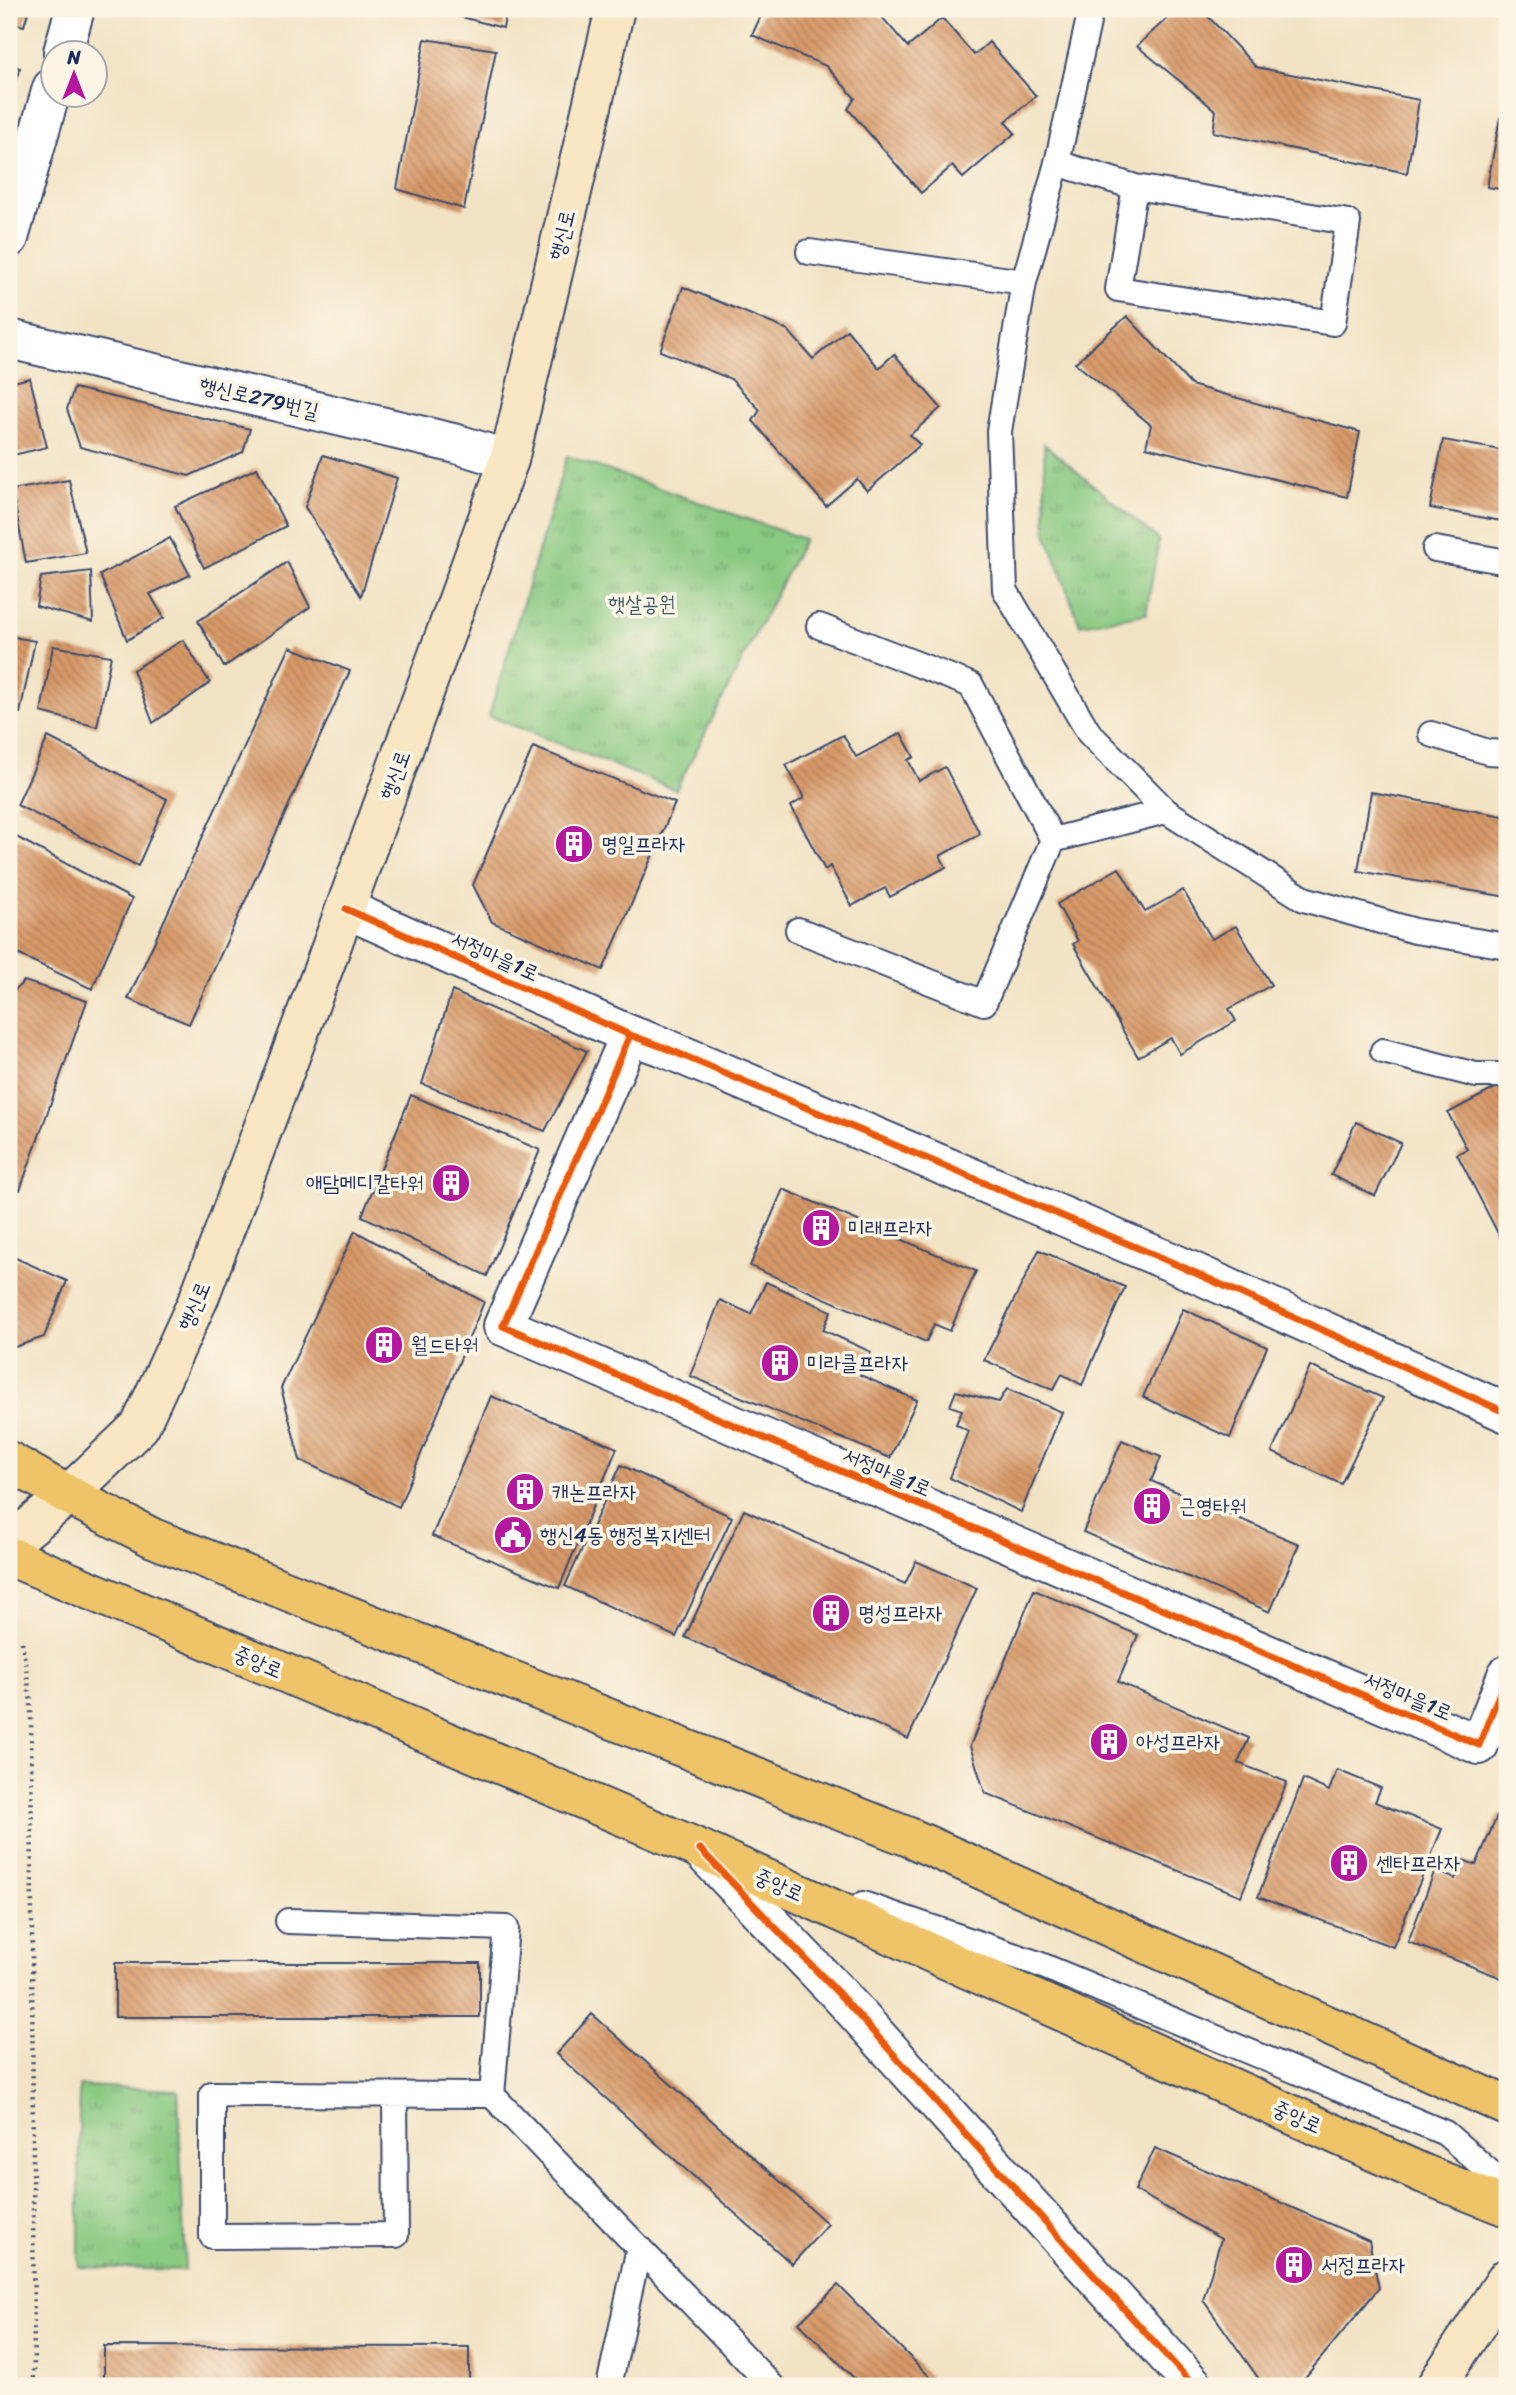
<svg xmlns="http://www.w3.org/2000/svg" width="1516" height="2395" font-family="Sriracha,'Poor Story',sans-serif">
<style>
.park{fill:url(#park-tufts);stroke:#527c70;stroke-width:2}
.building{fill:url(#building-back-hatch)}
.lines{fill:none;stroke-linecap:round;stroke-linejoin:round}
.service-casing{stroke:#3b4a6d;stroke-width:28}
.minor-casing{stroke:#3b4a6d;stroke-width:42}
.tertiary-casing{stroke:#3b4a6d;stroke-width:42}
.secondary-casing{stroke:#3b4a6d;stroke-width:42}
.primary-casing{stroke:#3b4a6d;stroke-width:42}
.path{stroke:#3b4a6d;stroke-width:4.5;stroke-dasharray:2 5;stroke-linecap:butt}
.service{stroke:#fff;stroke-width:24}
.minor{stroke:#fff;stroke-width:38}
.tertiary{stroke:#fff;stroke-width:38}
.secondary{stroke:#f9e7c3;stroke-width:38}
.primary{stroke:#efc469;stroke-width:38}
.cycleway-casing{stroke:#fcf5e5;stroke-width:11}
.cycleway{stroke:#e8590c;stroke-width:7}
.labels{text-anchor:middle;dominant-baseline:central;stroke-width:7;stroke-linejoin:round;paint-order:stroke}
.street-label{font-size:21px;fill:#1b2f5e;stroke:#fcf5e5}
.park-label{font-size:21px;fill:#3c5d68;stroke:#fcf5e5}
.poi-label{font-size:21px;fill:#1b2f5e;stroke:#fcf5e5;text-anchor:start}
</style>
<defs>
<pattern id="park-tufts" width="24" height="20" patternUnits="userSpaceOnUse" patternTransform="scale(1.75)"><rect width="24" height="20" fill="#89c981"/><path d="M3 7l-1-3M5 7V3M7 7l1-3M15 17l-1-3M17 17v-4M19 17l1-3" fill="none" stroke="#6fa46d"/></pattern>
<pattern id="building-back-hatch" width="6" height="6" patternUnits="userSpaceOnUse" patternTransform="scale(1.75)"><rect width="6" height="6" fill="#d89967"/><path d="M-1 5l2 2M0 0l6 6M5-1l2 2" fill="none" stroke="#ae7d58"/></pattern>
</defs>
<rect width="100%" height="100%" fill="#fcf5e5"/>
<filter id="ink" filterUnits="userSpaceOnUse"><feTurbulence type="fractalNoise" baseFrequency=".0143" numOctaves="2"/><feDisplacementMap in="SourceGraphic" scale="14" xChannelSelector="R" yChannelSelector="G"/><feConvolveMatrix kernelMatrix="1 2 1 2 8 2 1 2 1" color-interpolation-filters="sRGB"/></filter>
<filter id="wash" filterUnits="userSpaceOnUse"><feTurbulence type="fractalNoise" baseFrequency=".00686" numOctaves="4" result="noise"/><feDisplacementMap in="SourceGraphic" scale="28" xChannelSelector="R" yChannelSelector="G"/><feGaussianBlur stdDeviation="1.57" result="paint"/><feColorMatrix in="noise" values="0 0 0 0 0 0 0 0 0 0 0 0 0 0 0 0 0 1.4 0 .05"/><feComposite in="paint" operator="in"/></filter>
<g filter="url(#wash)">
<rect width="100%" height="100%" fill="#f2e3c5"/>
<g class="park">
<path d="M1044,444l115,96 -13,74 -66,11 -34,-92z"/>
<path d="M567,456l237,83 -128,251 -187,-74z"/>
<path d="M79,2086l99,4 7,180 -106,-3z"/>
</g>
<g id="blocks">
<g class="building">
<path d="M9,9h20l-5,17 -15,-4z"/>
<path d="M439,9h68l-4,19 -64,-17z"/>
<path d="M764,9h100l18,8 26,30 34,-29 32,37 15,-13 47,54 -31,26 10,11 -52,45 -11,-12 -31,27 -73,-84 7,-11 -29,-32 -74,-31z"/>
<path d="M1177,9h24l55,58 163,33 -12,73 -194,-41 3,-21 -79,-65z"/>
<path d="M425,39l71,11 -32,159 -67,-20z"/>
<path d="M9,65l11,3 -11,33z"/>
<path d="M1500,118l7,1v71l-20,-3z"/>
<path d="M683,287l105,43 25,29 34,-29 32,38 15,-14 47,54 -31,27 10,10 -53,46 -10,-12 -31,27 -73,-85 7,-11 -29,-31 -71,-28z"/>
<path d="M1127,316l64,69 169,47 -13,65 -201,-50 5,-22 -76,-62z"/>
<path d="M30,378l17,69 -38,9v-73z"/>
<path d="M74,388l176,41 -7,23 -54,24 -109,-29 -13,-38z"/>
<path d="M1443,440l64,11v71l-77,-14z"/>
<path d="M323,455l74,23 -36,118 -56,-89z"/>
<path d="M257,468l29,58 -82,42 -29,-62z"/>
<path d="M69,480l17,73 -60,10 -14,-73z"/>
<path d="M170,538l20,37 -40,19 14,24 -37,22 -27,-65z"/>
<path d="M287,562l23,45 -86,60 -26,-46z"/>
<path d="M91,571l2,51 -57,-16 5,-29z"/>
<path d="M9,636l26,5 -15,72 -11,-2z"/>
<path d="M183,640l27,43 -57,40 -20,-53z"/>
<path d="M53,646l58,10 -14,71 -56,-15z"/>
<path d="M290,647l60,24 -161,353 -61,-25z"/>
<path d="M901,733l13,24 -6,3 11,21 26,-14 35,67 -40,22 6,11 -56,30 -5,-9 -33,18 -22,-40 -5,4 -34,-64 13,-8 -18,-33 57,-30 13,22z"/>
<path d="M48,737l119,62 -29,67 -121,-61z"/>
<path d="M533,747l142,56 -72,167 -111,-48 -19,-37z"/>
<path d="M1371,792l132,24 4,-3v84l-149,-26z"/>
<path d="M9,833l123,66 -40,90 -83,-39z"/>
<path d="M1119,868l26,44 38,-22 29,49 24,-13 35,59 -42,24 7,12 -56,33 -9,-16 -33,19 -65,-113 5,-3 -21,-37z"/>
<path d="M24,981l63,20 -67,189 -11,-4v-190z"/>
<path d="M452,991l135,60 -42,80 -123,-47z"/>
<path d="M1507,1082v158l-4,3 -46,-89 10,-5 -19,-36z"/>
<path d="M411,1095l129,55 -53,126 -125,-60z"/>
<path d="M1356,1122l45,21 -26,53 -44,-21z"/>
<path d="M783,1189l193,82 -26,60 -16,-7 -8,18 -176,-76z"/>
<path d="M355,1231l129,71 -85,205 -99,-47 -19,-72z"/>
<path d="M1039,1250l86,37 -43,98 -20,-11 -9,16 -69,-30z"/>
<path d="M9,1255l58,26 -23,56 -35,12z"/>
<path d="M766,1282l65,29 -8,19 48,22 -11,23 57,25 -27,58 -200,-82 30,-76 31,14z"/>
<path d="M1183,1309l84,38 -37,91 -87,-41z"/>
<path d="M1310,1366l73,32 -42,86 -69,-32z"/>
<path d="M1007,1389l55,23 -41,100 -71,-34 18,-47 -12,-7 6,-14 -12,-4 6,-15 43,11z"/>
<path d="M491,1396l126,52 -58,140 -127,-52z"/>
<path d="M1122,1440l39,17 -10,24 148,63 -29,68 -187,-80z"/>
<path d="M621,1465l111,52 -56,120 -111,-51z"/>
<path d="M744,1510l161,74 11,-23 61,27 -69,151 -223,-102z"/>
<path d="M1034,1590l104,45 -20,47 131,56 -11,25 49,19 -46,114 -256,-103 -15,-47z"/>
<path d="M1337,1770l44,18 -6,14 67,27 -49,118 -135,-50 45,-118 26,12z"/>
<path d="M1498,1814l9,4v162l-99,-38 27,-72 20,9 8,-19 13,5z"/>
<rect x="115" y="1963" width="365" height="54"/>
<path d="M592,2014l236,210 -36,40 -236,-210z"/>
<path d="M1155,2148l214,93 10,47 -81,98h-34l-61,-86 18,-61 -86,-49z"/>
<path d="M838,2285l101,101h-77l-63,-63z"/>
<path d="M104,2346l365,1v39h-365z"/>
</g>
</g>
</g>
<g filter="url(#ink)">
<use href="#blocks" fill-opacity="0" stroke="#3b4a6d" stroke-width="2"/>
<g class="lines">
<g class="service-casing">
<g id="service">
<path d="M1091,9l-34,154 -33,119 -25,149 6,159 84,143 77,78 138,88 111,32 92,15"/>
<path d="M1057,163l78,24 213,35 -15,101 -215,-34 17,-102"/>
<path d="M809,252l215,30"/>
<path d="M1435,549l72,13"/>
<path d="M1431,734l57,18 19,1"/>
<path d="M1053,840l113,-29"/>
<path d="M798,930l186,73 69,-163 -82,-155 -152,-59"/>
<path d="M1383,1051l93,24h31"/>
<path d="M863,1904l173,59 409,170 62,54"/>
<path d="M288,1921l218,7 -14,167"/>
<path d="M395,2095l1,140 -184,1v-142l280,1 147,153 -30,138"/>
<path d="M639,2248l133,138"/>
</g>
</g>
<g class="minor-casing">
<g id="minor">
<path d="M63,52l12,-43"/>
<path d="M9,238l43,-150"/>
<path d="M9,339l448,105 52,16"/>
<path d="M630,1035l-127,291 976,419 28,-70"/>
</g>
</g>
<g class="tertiary-casing">
<g id="tertiary">
<path d="M346,909l284,126 33,12 508,215 336,151"/>
<path d="M700,1849l139,145 355,392"/>
</g>
</g>
<g class="secondary-casing">
<g id="secondary">
<path d="M9,1544l59,-49 72,-69 59,-128 126,-334 184,-504 106,-451"/>
<path d="M1436,2386l71,-108"/>
</g>
</g>
<g class="primary-casing">
<g id="primary">
<path d="M9,1461l59,34 85,43 756,299 598,269"/>
<path d="M9,1556l691,293 724,325 83,33"/>
</g>
</g>
<path class="path" d="M22,1642l9,60 3,684"/>
<use href="#service" class="service"/>
<use href="#minor" class="minor"/>
<use href="#tertiary" class="tertiary"/>
<use href="#secondary" class="secondary"/>
<use href="#primary" class="primary"/>
<g class="cycleway-casing">
<g id="cycleway">
<path d="M346,909l284,126 33,12 508,215 336,151"/>
<path d="M630,1035l-127,291 976,419 28,-70"/>
<path d="M700,1849l139,145 355,392"/>
</g>
</g>
<use href="#cycleway" class="cycleway"/>
</g>
</g>
<defs>
<g id="building-disc" transform="scale(2.0125)"><circle r="9.5" fill="#b5179e" stroke="#fcf5e5"/><path d="M-4-6H4V6H1V3H-1V6H-4ZM-2.5-4.3h1.7v1.8h-1.7ZM.8-4.3h1.7v1.8H.8ZM-2.5-1h1.7V.8h-1.7ZM.8-1h1.7V.8H.8Z" fill="#fff"/></g>
<g id="civic-disc" transform="scale(2.0125)"><circle r="9.5" fill="#b5179e" stroke="#fcf5e5"/><path d="M-.6-6.5H3V-4.5H.6V-3L4-1V1h2V6H-6V1h2V-1L-.6-3ZM-1.2 2.5V6h2.4V2.5Z" fill="#fff"/></g>
</defs>
<g fill-rule="evenodd">
<use href="#building-disc" x="574" y="844"/>
<use href="#building-disc" x="451" y="1183"/>
<use href="#building-disc" x="821" y="1228"/>
<use href="#building-disc" x="384" y="1345"/>
<use href="#building-disc" x="780" y="1363"/>
<use href="#building-disc" x="525" y="1492"/>
<use href="#building-disc" x="1152" y="1506"/>
<use href="#civic-disc" x="513" y="1535"/>
<use href="#building-disc" x="831" y="1613"/>
<use href="#building-disc" x="1109" y="1742"/>
<use href="#building-disc" x="1349" y="1863"/>
<use href="#building-disc" x="1294" y="2265"/>
</g>
<g class="labels">
<g class="street-label">
<text transform="translate(562 235) rotate(-77)">행신로</text>
<text transform="translate(259 398) rotate(13)">행신로279번길</text>
<text transform="translate(395 775) rotate(-70)">행신로</text>
<text transform="translate(495 956) rotate(24)">서정마을1로</text>
<text transform="translate(194 1306) rotate(-67)">행신로</text>
<text transform="translate(887 1472) rotate(23)">서정마을1로</text>
<text transform="translate(258 1662) rotate(23)">중앙로</text>
<text transform="translate(1408 1696) rotate(23)">서정마을1로</text>
<text transform="translate(779 1885) rotate(24)">중앙로</text>
<text transform="translate(1297 2117) rotate(24)">중앙로</text>
</g>
<g class="park-label">
<text x="642" y="604">햇살공원</text>
</g>
<g class="poi-label">
<text x="601" y="844">명일프라자</text>
<text x="424" y="1183" text-anchor="end">애담메디칼타워</text>
<text x="848" y="1228">미래프라자</text>
<text x="411" y="1345">월드타워</text>
<text x="807" y="1363">미라클프라자</text>
<text x="552" y="1492">캐논프라자</text>
<text x="1179" y="1506">근영타워</text>
<text x="540" y="1535">행신4동 행정복지센터</text>
<text x="858" y="1613">명성프라자</text>
<text x="1136" y="1742">아성프라자</text>
<text x="1376" y="1863">센타프라자</text>
<text x="1321" y="2265">서정프라자</text>
</g>
</g>
<rect width="1516" height="2395" fill="none" stroke="#fcf5e5" stroke-width="35"/>
<g transform="translate(74 74)"><circle r="33" fill="#fcf5e5" stroke="#a2a6af" stroke-width="2"/>
<path d="M0-5L12 26L0 18L-12 26Z" fill="#b5179e"/>
<text y="-10" font-size="19" font-weight="bold" text-anchor="middle" fill="#1b2f5e">N</text>
</g>
</svg>
